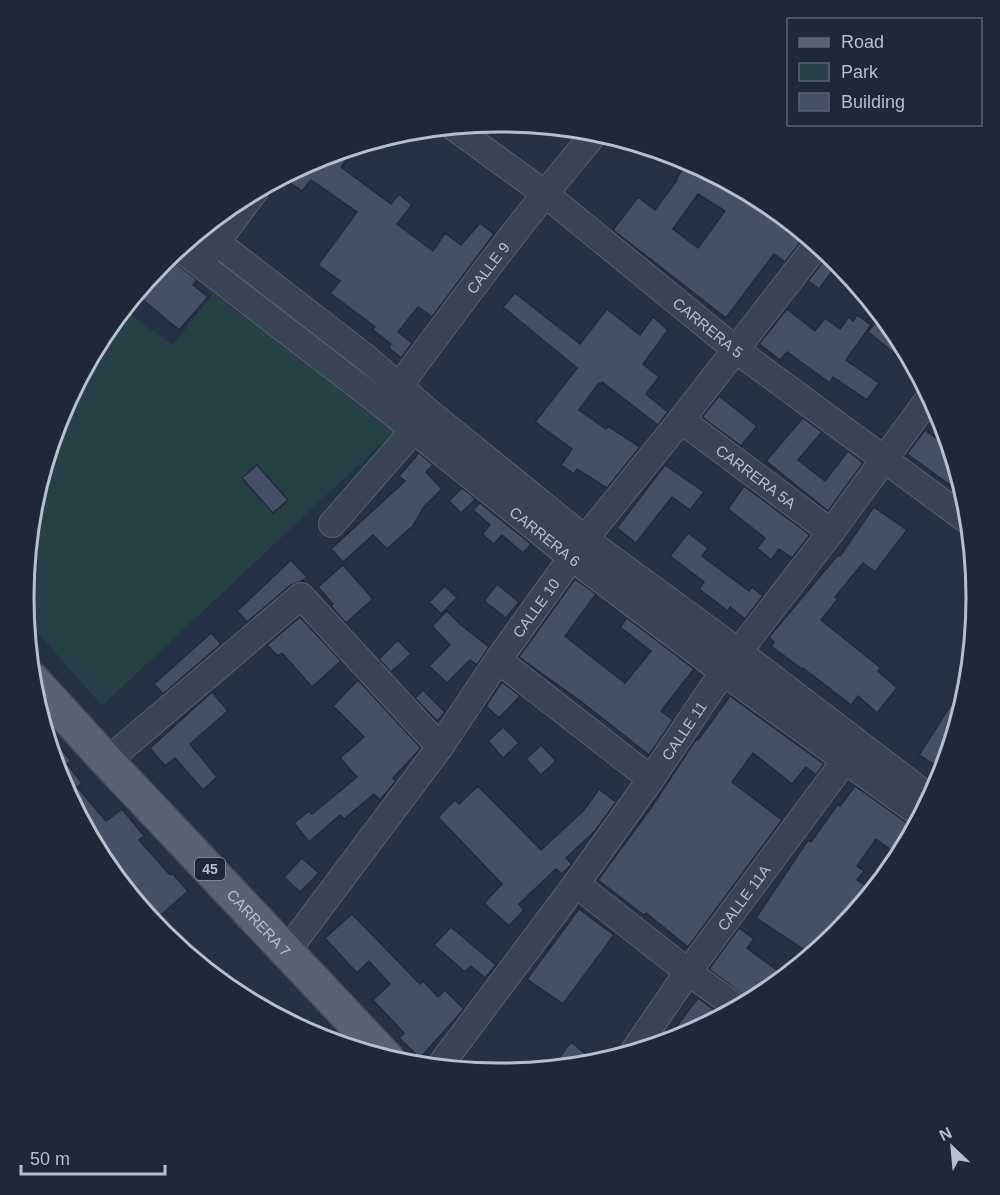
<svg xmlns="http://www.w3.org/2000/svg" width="1000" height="1195" font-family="Helvetica,sans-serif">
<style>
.green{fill:#274045}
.building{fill:#445066;stroke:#202a3b;stroke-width:1.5;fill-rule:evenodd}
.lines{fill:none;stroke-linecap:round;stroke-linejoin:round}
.minor-casing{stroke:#586171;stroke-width:28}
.major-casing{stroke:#434c5d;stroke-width:36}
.minor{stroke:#3a4353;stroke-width:26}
.major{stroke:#586273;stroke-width:33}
.labels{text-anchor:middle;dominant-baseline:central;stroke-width:6;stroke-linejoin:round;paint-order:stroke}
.shield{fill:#1e2839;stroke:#8991a1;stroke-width:1.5}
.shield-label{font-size:14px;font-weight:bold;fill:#b7becd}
.street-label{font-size:15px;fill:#b7becd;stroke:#1e2839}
.rim{fill:none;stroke:#b7becd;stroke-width:3}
</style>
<rect width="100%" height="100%" fill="#253144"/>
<path class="green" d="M213,294l187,132 -298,280 -76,-87 -2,-22 9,-93 27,-89 44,-82 19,-23 50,35z"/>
<g class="building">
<path d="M357,146l-16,21 50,37 8,-10 13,11 -15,19 36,27 12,-18 16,12 19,-22 14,11 -62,83 -14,-10 -20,25 14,11 -11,15 -12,-10 2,-4 -18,-14 2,-3 -45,-34 10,-12 -22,-16 39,-53 -46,-32 -9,11 -20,-14 36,-19z"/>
<path d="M688,161l77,41 41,33 -21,27 -11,-8 -48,64 -113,-88 25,-33 17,13 22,-30 -1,-1zM698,194l27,17 -27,37 -25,-19z"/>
<path d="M829,254l9,9 -19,26 -11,-8z"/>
<path d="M168,257l29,23 -4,5 15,12 -29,33 -43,-36z"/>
<path d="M515,293l65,51 27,-35 33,26 13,-18 15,13 -25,34 16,13 -13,17 22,18 -10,13 -56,-43 -1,2 -2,-1 -20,27 27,19 2,-3 32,21 -33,41 -30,-19 -3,5 -13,-9 11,-16 -37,-27 42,-54 -74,-61z"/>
<path d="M787,309l28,22 10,-13 15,11 9,-12 4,4 4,-6 14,10 -25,35 33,23 -12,17 -34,-23 -3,6 -43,-31 -7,8 -21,-16z"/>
<path d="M881,315l15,18 20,38 -48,-39z"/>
<path d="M719,396l38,30 -16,20 -39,-29z"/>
<path d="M803,418l19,14 -24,28 27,21 23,-30 15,12 -35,48 -62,-50z"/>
<path d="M925,430l25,18 14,47 -57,-41z"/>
<path d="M419,453l14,12 -7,7 16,17 -18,18 -13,22 -1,-1 -23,21 -14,-14 -30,27 -12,-13 74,-68 -6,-5z"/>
<path d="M257,465l31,35 -15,13 -31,-35z"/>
<path d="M665,465l39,27 -14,18 -18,-13 -36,46 -19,-15z"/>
<path d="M744,486l66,49 -18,23 -13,-9 -8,11 -14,-12 8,-10 -37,-29z"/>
<path d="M462,488l14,11 -15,14 -12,-12z"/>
<path d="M480,503l51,41 -8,9 -21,-18 -8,9 -12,-10 8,-9 -17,-15z"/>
<path d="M874,507l33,23 -32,42 -12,-9 -28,34 3,2 -17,21 60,48 -3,3 19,17 -20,25 -19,-17 -7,9 -48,-37 -1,1 -31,-23 3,-4 -5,-5 69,-82 2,1z"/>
<path d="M688,533l20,15 -6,8 47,35 3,-4 11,9 -18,23 -15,-12 -2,4 -29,-22 5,-7 -34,-26z"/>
<path d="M291,560l16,17 -5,4 -11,4 -44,37 -10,-11z"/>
<path d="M343,565l30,34 -27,24 -15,-17 2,-2 -15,-17z"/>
<path d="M575,579l21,15 -31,42 60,47 26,-32 -31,-24 7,-9 67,51 -33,42 12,9 -24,35 -66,-52 -64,-46z"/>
<path d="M497,584l22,18 -13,16 -22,-17z"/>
<path d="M445,586l12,12 -16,16 -12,-12z"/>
<path d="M447,611l14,14 28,22 -12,18 -7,-5 -23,23 -18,-17 21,-21 -18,-19z"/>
<path d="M300,617l41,44 -29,26 -30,-34 -4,3 -11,-11z"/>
<path d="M211,633l10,11 -58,50 -9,-10z"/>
<path d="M398,640l13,14 -20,18 -12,-13z"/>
<path d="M358,680l63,68 -28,30 3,3 -16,19 -6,-6 -30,25 -4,-4 -31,27 -15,-19 15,-12 3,3 45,-37 -17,-19 24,-21 -31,-31z"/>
<path d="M502,682l18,14 -21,22 -13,-12z"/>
<path d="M964,684l3,2v5l-24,79 -24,-15z"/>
<path d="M423,690l22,22 -8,9 -22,-23z"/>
<path d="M212,692l16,19 -38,33 27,33 -14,13 -28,-32 -10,8 -15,-18z"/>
<path d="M730,696l94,68 -8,11 -10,-8 -14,17 -39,-31 -21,29 50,38 -94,127 -42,-34 -2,2 -46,-35 53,-72 46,-70 1,2z"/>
<path d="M503,727l16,16 -16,15 -15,-17z"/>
<path d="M54,740l17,21 -4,3 15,19 -5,4 29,34 16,-12 22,27 -5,4 31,35 2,-2 16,18 -35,31 -49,-60 -5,-11 5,-4 -22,-27 -22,-41 -11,-36z"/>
<path d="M541,745l15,16 -15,14 -15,-16z"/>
<path d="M478,786l63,64 43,-40 15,-21 17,13 -21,29 -29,27 6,6 -10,10 -6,-5 -37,35 5,6 -15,16 -25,-23 18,-19 -64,-67 17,-17 4,4z"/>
<path d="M855,786l59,42 -15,28 -23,-17 -19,27 7,5 -7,9 16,10 -36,44 -25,21 -56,-37 52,-78 3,2 27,-38 2,2z"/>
<path d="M302,858l17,15 -19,19 -16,-15z"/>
<path d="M579,909l35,26 -51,69 -36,-25z"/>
<path d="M352,914l68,70 3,-3 15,16 7,-7 19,19 -44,49 -21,-20 5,-5 -31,-33 17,-16 -21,-23 -12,12 -32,-35z"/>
<path d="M451,927l45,38 -11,13 -14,-12 -6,6 -31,-27z"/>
<path d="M739,928l15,11 -7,9 38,28 -21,17 -13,8 -42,-32z"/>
<path d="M698,998l24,18 -40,21 -18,6z"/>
<path d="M571,1042l26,21 -46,6z"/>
</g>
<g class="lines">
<g class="minor-casing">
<g id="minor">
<path id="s1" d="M452,126l92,67 192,157 232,171"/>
<path d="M201,230l163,126 66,57 155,126 154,113 191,146"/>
<path id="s2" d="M179,248l205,158 187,151 152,115 198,143"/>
<path d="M206,256l49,-65"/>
<path id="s3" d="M389,400c67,-91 134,-182 207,-268"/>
<path id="s4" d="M681,420l150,112"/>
<path d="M332,524l81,-93"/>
<path d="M498,660l153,119"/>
<path d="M107,761l194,-165 139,151"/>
<path d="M576,884l112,88 50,36"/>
<path id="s5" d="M287,951l153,-204 58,-87 87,-121 96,-119 136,-175"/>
<path id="s6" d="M633,1052l55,-80 167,-225"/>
<path id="s7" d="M439,1067l137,-183 75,-105 72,-107 108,-140 99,-135"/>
</g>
</g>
<g class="major-casing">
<g id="major">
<path id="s8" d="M32,679l75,82 281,298"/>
</g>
</g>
<use href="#minor" class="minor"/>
<use href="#major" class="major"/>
</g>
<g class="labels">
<rect class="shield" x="195" y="858" width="30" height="22" rx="4.5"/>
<g class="shield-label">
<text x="210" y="869">45</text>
</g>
<g class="street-label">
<text stroke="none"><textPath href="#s3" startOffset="165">CALLE 9</textPath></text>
<text stroke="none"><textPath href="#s1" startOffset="326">CARRERA 5</textPath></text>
<text stroke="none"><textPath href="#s4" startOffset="94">CARRERA 5A</textPath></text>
<text stroke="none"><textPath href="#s2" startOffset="466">CARRERA 6</textPath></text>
<text stroke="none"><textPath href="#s5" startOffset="424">CALLE 10</textPath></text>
<text stroke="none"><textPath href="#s7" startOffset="416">CALLE 11</textPath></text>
<text stroke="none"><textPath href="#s6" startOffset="190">CALLE 11A</textPath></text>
<text stroke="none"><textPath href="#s8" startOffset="333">CARRERA 7</textPath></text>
</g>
</g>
<path d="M0 0H1000V1195H0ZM499 132H501A465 465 0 0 1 966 597V598A465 465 0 0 1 501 1063H499A465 465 0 0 1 34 598V597A465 465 0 0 1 499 132Z" fill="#1e2839" fill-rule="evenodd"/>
<path class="rim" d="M499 132H501A465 465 0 0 1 966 597V598A465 465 0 0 1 501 1063H499A465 465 0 0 1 34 598V597A465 465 0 0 1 499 132Z"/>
<rect x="787" y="18" width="195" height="108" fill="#1e2839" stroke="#5b6474" stroke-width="1.5"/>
<rect x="799" y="38" width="30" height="9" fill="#586273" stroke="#5b6474" stroke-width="1.5"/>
<text x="841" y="48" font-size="18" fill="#b7becd">Road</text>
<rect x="799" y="63" width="30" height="18" fill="#274045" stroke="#5b6474" stroke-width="1.5"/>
<text x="841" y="78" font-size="18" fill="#b7becd">Park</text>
<rect x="799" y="93" width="30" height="18" fill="#445066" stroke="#5b6474" stroke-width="1.5"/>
<text x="841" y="108" font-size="18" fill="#b7becd">Building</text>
<g transform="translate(952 1147) rotate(334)" stroke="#1e2839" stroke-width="4.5" paint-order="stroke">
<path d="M0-4.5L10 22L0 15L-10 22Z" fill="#b7becd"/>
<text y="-9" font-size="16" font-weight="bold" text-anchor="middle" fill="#b7becd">N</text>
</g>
<path d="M21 1165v9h144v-9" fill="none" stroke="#b7becd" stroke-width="3"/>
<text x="30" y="1165" font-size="18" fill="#b7becd" stroke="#1e2839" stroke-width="4.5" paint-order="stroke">50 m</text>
</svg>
